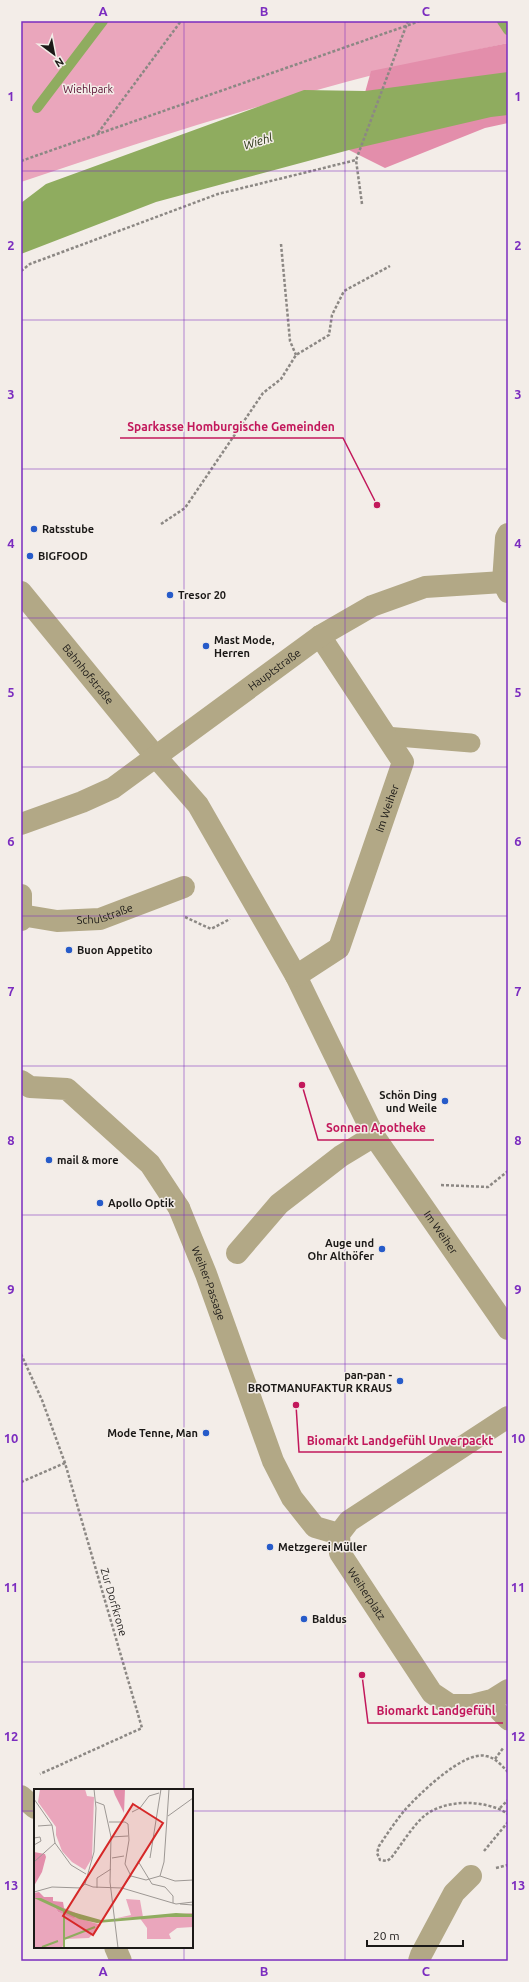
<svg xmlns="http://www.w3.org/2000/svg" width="529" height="1982" font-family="Ubuntu,sans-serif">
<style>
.green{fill:#eaa6bc}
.forest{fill:#e38eab}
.water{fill:#8fac5f}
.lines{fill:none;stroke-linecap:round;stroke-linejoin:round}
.stream{stroke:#8fac5f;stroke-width:10}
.path{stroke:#8c8884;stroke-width:2.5;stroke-dasharray:3 2;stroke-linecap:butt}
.service{stroke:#b2a886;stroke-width:19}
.pedestrian{stroke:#b2a886;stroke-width:22}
.minor{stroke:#b2a886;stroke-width:22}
.tertiary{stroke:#b2a886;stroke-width:22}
.grid{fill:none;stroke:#7b2cbf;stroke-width:1;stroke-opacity:0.55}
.poi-dot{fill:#265bc9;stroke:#f3ede8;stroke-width:1.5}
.labels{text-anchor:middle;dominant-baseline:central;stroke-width:3;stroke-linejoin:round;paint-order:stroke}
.park-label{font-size:11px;fill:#580d30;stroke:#f3ede8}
.poi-label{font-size:11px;font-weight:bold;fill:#1b1917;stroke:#f3ede8;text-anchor:start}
.street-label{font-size:11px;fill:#1b1917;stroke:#f3ede8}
.water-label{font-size:12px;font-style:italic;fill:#273312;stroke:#f3ede8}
.inset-river{fill:none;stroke:#8fac5f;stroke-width:2}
.inset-road{fill:none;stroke:#9d9894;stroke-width:1}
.view{fill:#d62828;fill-opacity:0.15;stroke:#d62828;stroke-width:2}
.inset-edge{fill:none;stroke:#1b1917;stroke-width:2}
.leader{fill:none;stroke:#c2185b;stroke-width:1.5}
.callout-dot{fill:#c2185b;stroke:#f3ede8;stroke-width:1.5}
.callout-label{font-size:12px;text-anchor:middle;font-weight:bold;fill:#c2185b;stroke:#f3ede8;stroke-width:3;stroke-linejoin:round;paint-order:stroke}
.neatline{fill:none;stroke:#7b2cbf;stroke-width:1.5}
.grid-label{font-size:13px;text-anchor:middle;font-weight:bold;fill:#7b2cbf}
</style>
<rect width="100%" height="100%" fill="#f3ede8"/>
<path class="green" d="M21,21h487v22c-165,35 -327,85 -487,139z"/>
<path class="forest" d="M508,43v80l-23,5 -100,40 -36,-18 22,-79z"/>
<path class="water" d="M508,72v43l-17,2 -142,33 -193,52 -135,52v-51l25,-19 258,-94 61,1z"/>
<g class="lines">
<g class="stream">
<path d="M502,21l6,9"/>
<path d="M37,108l66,-87"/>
</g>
<g class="path">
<path d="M98,133l83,-112"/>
<path d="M21,161l399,-140"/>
<path d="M362,204l-6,-44 52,-139"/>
<path d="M281,244l9,97 6,14"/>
<path d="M21,271l9,-7 188,-70 138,-34"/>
<path d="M161,524l24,-16 78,-115 18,-14 15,-24 33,-20 3,-20 12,-24 46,-25"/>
<path d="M185,917l26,12 19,-10"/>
<path d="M441,1185l47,2 20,-16"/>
<path d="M21,1354l21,46 23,63 77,265 -102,46"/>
<path d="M21,1482l44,-19"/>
<path d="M495,1759l9,-12"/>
<path d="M508,1772c-6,-6 -12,-14 -22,-16 -22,-6 -68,39 -82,55 -9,11 -17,23 -25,35l-2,7 3,7 7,1 4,-3c10,-13 19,-28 30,-39 20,-21 65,-20 87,-5"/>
<path d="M500,1808l8,-8"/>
<path d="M484,1851l24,-29"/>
<path d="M496,1868l12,-3"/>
</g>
<g class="service">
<path d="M385,736l86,7"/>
<path d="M492,1700l7,12 9,9"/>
</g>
<path class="pedestrian" id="s1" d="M179,1208l27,66 67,187 19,37 23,29 24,7"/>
<g class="minor">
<path id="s2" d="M156,757l42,48 98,171 78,160 134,193"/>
<path d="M21,895v25"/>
<path id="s3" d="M21,915l36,6 43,-2 84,-32"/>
<path id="s4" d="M296,976l43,-28 64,-186 -83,-126"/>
<path d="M21,1081l9,6 37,2 83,75 29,44"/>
<path d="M237,1253l42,-49 62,-48 33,-20"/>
<path id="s5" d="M508,1417l-159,104 -10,13 1,19 92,140 18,12h22l20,-5 16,-10"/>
<path d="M21,1796l14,12"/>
<path d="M115,1947l6,14"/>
<path d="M419,1961l2,-6 33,-62 17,-17"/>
</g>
<g class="tertiary">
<path d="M508,534l-2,4 -3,44 5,10"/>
<path id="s6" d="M21,592l135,165"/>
<path id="s7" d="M21,824l61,-22 31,-14 207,-152 52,-30 53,-19 78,-5"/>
</g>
</g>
<path class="grid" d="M184,21v1769M345,21v1940M21,171h487M21,320h487M21,469h487M21,618h487M21,767h487M21,916h487M21,1066h487M21,1215h487M21,1364h487M21,1513h487M21,1662h487M21,1811h14M192,1811h316M184,1947v14"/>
<g class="poi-dot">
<circle cx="34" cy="529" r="4"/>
<circle cx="30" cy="556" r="4"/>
<circle cx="170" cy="595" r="4"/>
<circle cx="206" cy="646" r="4"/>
<circle cx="69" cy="950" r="4"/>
<circle cx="445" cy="1101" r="4"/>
<circle cx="49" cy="1160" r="4"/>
<circle cx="100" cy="1203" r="4"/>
<circle cx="382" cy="1249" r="4"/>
<circle cx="400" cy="1381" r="4"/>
<circle cx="206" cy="1433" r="4"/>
<circle cx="270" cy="1547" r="4"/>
<circle cx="304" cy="1619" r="4"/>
</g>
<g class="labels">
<g class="park-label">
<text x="88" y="89">Wiehlpark</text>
</g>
<g class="poi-label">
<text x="42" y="529">Ratsstube</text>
<text x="38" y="556">BIGFOOD</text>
<text x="178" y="595">Tresor 20</text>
<text x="214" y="640">Mast Mode,<tspan x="214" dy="13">Herren</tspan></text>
<text x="77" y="950">Buon Appetito</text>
<text x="437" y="1095" text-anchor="end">Schön Ding<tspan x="437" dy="13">und Weile</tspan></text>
<text x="57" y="1160">mail &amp; more</text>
<text x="108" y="1203">Apollo Optik</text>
<text x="374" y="1243" text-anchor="end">Auge und<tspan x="374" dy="13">Ohr Althöfer</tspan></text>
<text x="392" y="1375" text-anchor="end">pan-pan -<tspan x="392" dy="13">BROTMANUFAKTUR KRAUS</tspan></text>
<text x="198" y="1433" text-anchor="end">Mode Tenne, Man</text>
<text x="278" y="1547">Metzgerei Müller</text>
<text x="312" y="1619">Baldus</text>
</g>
<g class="street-label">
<text stroke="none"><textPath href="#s7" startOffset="299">Hauptstraße</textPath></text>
<text stroke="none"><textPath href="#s6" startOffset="106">Bahnhofstraße</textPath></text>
<text stroke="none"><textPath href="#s4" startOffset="199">Im Weiher</textPath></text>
<text stroke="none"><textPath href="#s3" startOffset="85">Schulstraße</textPath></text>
<text stroke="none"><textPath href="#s2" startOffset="556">Im Weiher</textPath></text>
<text stroke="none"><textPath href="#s1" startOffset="81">Weiher-Passage</textPath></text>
<text stroke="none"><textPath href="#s5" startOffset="274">Weiherplatz</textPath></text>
<text transform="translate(114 1602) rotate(74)">Zur Dorfkrone</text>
</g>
<g class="water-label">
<text transform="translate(258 141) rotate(-17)">Wiehl</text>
</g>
</g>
<g transform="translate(34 1789)">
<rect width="159" height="159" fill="#f3ede8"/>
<path d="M6,0h45l2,7 7,1 -2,61 -7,12 -13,-8 -10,-11 -6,-16v-8l-18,-25zM0,109l19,6 5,8 43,13 -12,13 -24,1 -3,9h-28zM92,110l14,1 3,17 50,-4v14l-16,1 -8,6 2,5h-24v-11l-8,-11 -22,1 14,-3z" fill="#eaa6bc"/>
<path d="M79,0h12l-1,24 -9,-18zM0,63l11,2 1,3 -4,15 -8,14zM5,103l5,5h9v4l10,1 1,6 14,6 -4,4 -16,-6 -5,-8 -19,-6v-5z" fill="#e38eab"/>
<path d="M0,109h7l28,13 32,9 75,-7 17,1v3h-25l-71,6 -18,-4z" fill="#8fac5f"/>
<path class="inset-river" d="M30,150l31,-12M8,158l16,-6M30,159v-38"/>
<path class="inset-road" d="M0,10l18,26 3,18 16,22 15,9M62,13l8,3 7,32 17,-1M98,23l8,-4 9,-12 10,-3M134,27l25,-18M75,33h16l3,2 1,16 -4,24 6,12M4,37l14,-1M77,48l-1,45 8,66M0,49l6,-1 1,4 -7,4M78,69l12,-2M116,69l11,-69M104,72l14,23 13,3 8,9v7M0,73l21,-19M126,87l4,-14 5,-73M126,87l15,5 18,-1M51,95l8,3 29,1 54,16 17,-2M51,95l9,-32 2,-44 -2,-19M63,99v-10l14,-9M88,99l9,-12 15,4 14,-4M0,103l18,-5 29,1 4,-4M146,115l13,1"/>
<path class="view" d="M99,15l30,19 -70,112 -30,-19z"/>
<rect width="159" height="159" class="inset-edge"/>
</g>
<path class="leader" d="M377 505L343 438H120M302 1085L318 1140H434M296 1405L299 1452H502M362 1675L368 1723H503"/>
<g class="callout-dot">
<circle cx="377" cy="505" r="4"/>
<circle cx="302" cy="1085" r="4"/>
<circle cx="296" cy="1405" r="4"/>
<circle cx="362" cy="1675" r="4"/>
</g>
<g class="callout-label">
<text x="231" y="431">Sparkasse Homburgische Gemeinden</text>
<text x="376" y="1132">Sonnen Apotheke</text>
<text x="400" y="1445">Biomarkt Landgefühl Unverpackt</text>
<text x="436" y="1715">Biomarkt Landgefühl</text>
</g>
<rect width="529" height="1982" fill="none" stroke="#f3ede8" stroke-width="44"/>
<g transform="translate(54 54) rotate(148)" stroke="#f3ede8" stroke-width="3" paint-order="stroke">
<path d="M0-3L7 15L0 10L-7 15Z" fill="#1b1917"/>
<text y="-6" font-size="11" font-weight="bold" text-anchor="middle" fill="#1b1917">N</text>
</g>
<path d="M367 1940v6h96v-6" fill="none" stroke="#1b1917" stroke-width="2"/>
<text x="373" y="1940" font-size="12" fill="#1b1917" stroke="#f3ede8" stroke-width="3" paint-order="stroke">20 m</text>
<rect x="22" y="22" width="485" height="1938" class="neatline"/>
<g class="grid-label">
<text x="103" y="16">A</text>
<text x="264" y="16">B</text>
<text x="426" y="16">C</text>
<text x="11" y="101">1</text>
<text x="518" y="101">1</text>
<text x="11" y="250">2</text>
<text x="518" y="250">2</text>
<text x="11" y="399">3</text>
<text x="518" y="399">3</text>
<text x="11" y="548">4</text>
<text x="518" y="548">4</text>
<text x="11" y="697">5</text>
<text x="518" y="697">5</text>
<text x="11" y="846">6</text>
<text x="518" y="846">6</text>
<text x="11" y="996">7</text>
<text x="518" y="996">7</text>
<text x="11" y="1145">8</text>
<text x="518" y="1145">8</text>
<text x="11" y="1294">9</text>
<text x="518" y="1294">9</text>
<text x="11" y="1443">10</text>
<text x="518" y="1443">10</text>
<text x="11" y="1592">11</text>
<text x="518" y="1592">11</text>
<text x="11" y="1741">12</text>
<text x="518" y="1741">12</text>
<text x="11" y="1890">13</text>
<text x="518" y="1890">13</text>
<text x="103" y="1976">A</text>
<text x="264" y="1976">B</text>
<text x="426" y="1976">C</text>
</g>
</svg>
